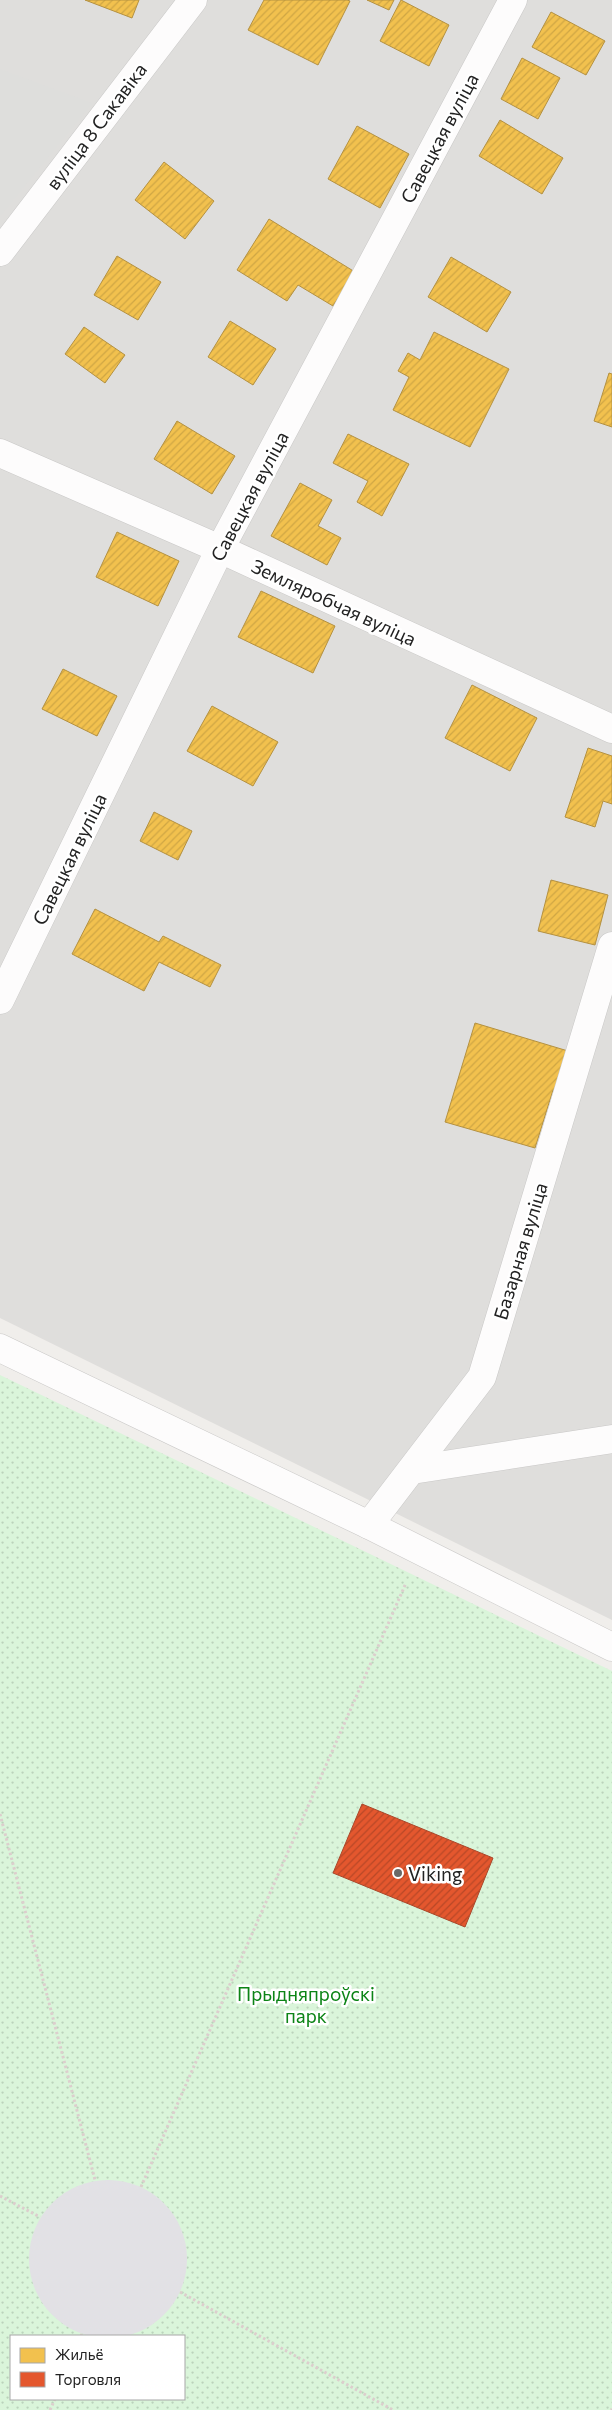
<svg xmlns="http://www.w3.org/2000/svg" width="612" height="2410" font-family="Commissioner,sans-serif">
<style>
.residential{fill:#dfdedc}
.religious{fill:#dededc}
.park{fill:url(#park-dots);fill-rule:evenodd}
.plaza{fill:#e2e1e5}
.homes{fill:url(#homes-hatch);stroke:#b49141}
.shops{fill:url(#shops-hatch);stroke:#aa472a}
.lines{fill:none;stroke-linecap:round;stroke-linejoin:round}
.minor-casing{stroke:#c9c8c7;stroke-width:29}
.path{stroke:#dccecd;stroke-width:3;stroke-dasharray:2.5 2.5;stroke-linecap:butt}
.minor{stroke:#fdfcfc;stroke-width:28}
.poi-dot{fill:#6a6968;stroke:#fff;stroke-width:2}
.labels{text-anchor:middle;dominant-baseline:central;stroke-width:5;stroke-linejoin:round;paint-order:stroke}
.street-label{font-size:19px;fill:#222;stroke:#fff}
.poi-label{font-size:19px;fill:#222;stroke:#fff;text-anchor:start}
.park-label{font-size:19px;fill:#0c8416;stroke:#fff}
</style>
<defs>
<pattern id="park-dots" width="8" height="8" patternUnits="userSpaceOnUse" patternTransform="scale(1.25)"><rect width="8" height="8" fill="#daf5da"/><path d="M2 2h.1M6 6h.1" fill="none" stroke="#bbd2bb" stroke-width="1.8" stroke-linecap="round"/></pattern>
<pattern id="homes-hatch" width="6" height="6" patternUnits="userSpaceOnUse" patternTransform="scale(1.25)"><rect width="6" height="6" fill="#f2c14e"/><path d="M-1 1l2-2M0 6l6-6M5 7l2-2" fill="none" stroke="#cfa644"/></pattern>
<pattern id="shops-hatch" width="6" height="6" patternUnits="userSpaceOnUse" patternTransform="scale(1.25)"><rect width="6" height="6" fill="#e4572e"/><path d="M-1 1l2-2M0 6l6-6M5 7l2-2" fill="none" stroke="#b84827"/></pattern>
</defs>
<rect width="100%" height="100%" fill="#f0eeeb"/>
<path class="residential" d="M0,0h612v1620l-612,-302z"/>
<path class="religious" d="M0,69l92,34 -92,113z"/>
<path class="park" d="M0,1375l612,296v739h-612zM11,2336h173v63h-173z"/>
<circle class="plaza" cx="108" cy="2259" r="79"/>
<g class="homes">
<path d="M85,0h54l-7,18z"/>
<path d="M264,0h83l3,1 -32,64 -70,-35z"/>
<path d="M367,0h27l-5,10z"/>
<path d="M401,0l48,25 -20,41 -49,-25z"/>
<path d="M551,12l54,29 -19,34 -54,-28z"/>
<path d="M522,58l38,20 -22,41 -37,-20z"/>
<path d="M500,120l63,38 -21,36 -63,-38z"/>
<path d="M357,126l52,28 -29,54 -52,-29z"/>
<path d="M164,162l50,39 -29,38 -50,-39z"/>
<path d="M269,219l86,53 -22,34 -35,-21 -11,16 -50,-31z"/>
<path d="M117,256l44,26 -23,38 -44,-25z"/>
<path d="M451,257l60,35 -24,40 -59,-35z"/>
<path d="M230,321l46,28 -23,36 -45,-28z"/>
<path d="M84,327l41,28 -20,28 -40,-29z"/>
<path d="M434,332l75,37 -39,78 -77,-37 16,-33 -11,-6 10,-18 12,7z"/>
<path d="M609,373l3,1v53l-18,-6z"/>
<path d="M177,421l58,35 -23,38 -58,-35z"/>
<path d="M348,434l61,30 -27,52 -25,-14 11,-21 -35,-18z"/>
<path d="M300,483l32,17 -14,26 23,12 -14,27 -56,-29z"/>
<path d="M117,532l62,29 -21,45 -62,-29z"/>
<path d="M261,591l74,35 -22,47 -75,-36z"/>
<path d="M63,669l54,27 -20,40 -55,-27z"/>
<path d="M472,685l65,33 -27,53 -65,-33z"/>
<path d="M212,706l66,36 -25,44 -66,-35z"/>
<path d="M588,748l24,8v48l-9,-3 -8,26 -30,-10z"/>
<path d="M154,812l38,19 -14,29 -38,-19z"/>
<path d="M551,880l57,15 -13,50 -57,-14z"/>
<path d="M95,909l64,33 4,-6 58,29 -11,22 -51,-25 -15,29 -72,-37z"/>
<path d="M475,1023l93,28 -12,40 -3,-1 -18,58 -90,-26z"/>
</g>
<path class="shops" d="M362,1804l131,54 -28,69 -132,-54z"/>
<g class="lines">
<g class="minor-casing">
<g id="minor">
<path d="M0,252l193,-252"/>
<path d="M0,453l220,96 392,180"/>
<path d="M0,1000l220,-451 293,-549"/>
<path d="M0,1348l369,177 243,122"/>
<path d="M412,1470l200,-31"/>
<path d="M369,1525l113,-148 130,-431"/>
</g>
</g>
<g class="path">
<path d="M0,1814l95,366"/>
<path d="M141,2187l265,-604"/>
<path d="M0,2196l40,21"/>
<path d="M180,2292l213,118"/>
<path d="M81,2336l1,-2"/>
<path d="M50,2410l5,-11"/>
<path d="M611,2410l1,-1"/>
</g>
<use href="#minor" class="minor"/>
</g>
<circle class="poi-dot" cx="398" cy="1873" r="5"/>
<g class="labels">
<g class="street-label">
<text transform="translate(96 126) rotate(-53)">вуліца 8 Сакавіка</text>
<text transform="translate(439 138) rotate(-62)">Савецкая вуліца</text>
<text transform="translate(249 496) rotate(-62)">Савецкая вуліца</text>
<text transform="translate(334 602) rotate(25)">Земляробчая вуліца</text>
<text transform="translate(69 859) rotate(-64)">Савецкая вуліца</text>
<text transform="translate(520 1251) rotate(-73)">Базарная вуліца</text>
</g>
<g class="poi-label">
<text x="408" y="1873">Viking</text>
</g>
<g class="park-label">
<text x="306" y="1993">Прыдняпроўскі<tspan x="306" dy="22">парк</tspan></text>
</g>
</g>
<rect x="10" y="2335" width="175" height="65" fill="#ffffff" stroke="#a7a7a7"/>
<rect x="20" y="2348" width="25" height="15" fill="#f2c14e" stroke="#a7a7a7"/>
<text x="55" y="2360" font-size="15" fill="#222222">Жильё</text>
<rect x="20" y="2372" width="25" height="15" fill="#e4572e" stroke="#a7a7a7"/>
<text x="55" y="2385" font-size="15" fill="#222222">Торговля</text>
</svg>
